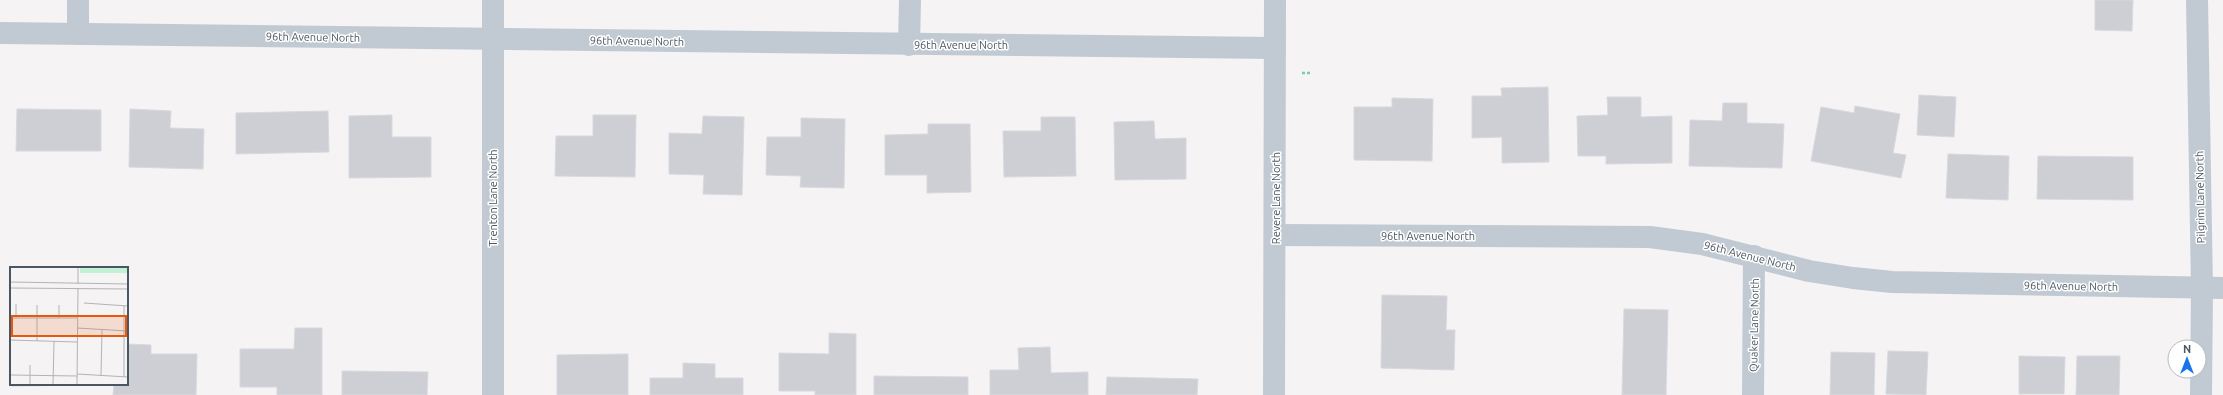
<svg xmlns="http://www.w3.org/2000/svg" width="2223" height="395" font-family="Ubuntu,sans-serif">
<style>
.building{fill:#cdcfd5;stroke:#d7d9de}
.lines{fill:none;stroke-linecap:round;stroke-linejoin:round}
.path{stroke:#7ad0a6;stroke-width:2.5;stroke-dasharray:3 2;stroke-linecap:butt}
.minor{stroke:#c1cad2;stroke-width:22}
.labels{text-anchor:middle;dominant-baseline:central;stroke-width:3;stroke-linejoin:round;paint-order:stroke}
.street-label{font-size:11px;fill:#4a5661;stroke:#fff}
.inset-road{fill:none;stroke:#b1b4b9;stroke-width:1}
.view{fill:#e8590c;fill-opacity:0.15;stroke:#e8590c;stroke-width:2}
.inset-edge{fill:none;stroke:#4a5661;stroke-width:2}
</style>
<rect width="100%" height="100%" fill="#f5f3f3"/>
<g class="building">
<path d="M2095,0h38l-1,31 -37,-1z"/>
<path d="M1548,87l1,75 -47,1v-26l-30,1v-42h30l-1,-8z"/>
<path d="M1919,95l37,2 -2,40 -37,-2z"/>
<path d="M1607,97h34v20l31,-1v47l-66,1v-8h-28l-1,-40 31,-1z"/>
<path d="M1392,98l41,1 -1,62 -78,-1v-53h38z"/>
<path d="M1723,103h24v20l37,1 -2,44 -93,-2 1,-46 32,1z"/>
<path d="M1855,106l45,8 -7,39 13,2 -5,23 -90,-17 10,-54 33,6z"/>
<path d="M17,109l84,1v41h-85z"/>
<path d="M130,109l41,2 -1,17 34,1 -1,40 -74,-2z"/>
<path d="M328,111l1,41 -93,2v-41z"/>
<path d="M392,115v22h39v40l-82,1v-62z"/>
<path d="M593,115h43l-1,62 -80,-1 1,-40h37z"/>
<path d="M703,116l41,1 -2,78 -39,-1 1,-19 -35,-1v-41l33,1z"/>
<path d="M1041,117h34l1,59 -72,1 -1,-46h38z"/>
<path d="M801,118l44,1 -1,69 -44,-1 1,-11 -35,-1 1,-38h34z"/>
<path d="M1154,121l1,18 31,-1v41l-71,1 -1,-58z"/>
<path d="M928,124h42l1,68 -44,1v-18h-42v-40l43,-1z"/>
<path d="M1948,154l61,2 -1,44 -62,-2z"/>
<path d="M2038,156l95,1v43l-96,-1z"/>
<path d="M1382,295l65,1 -1,34h9l-1,40 -73,-2z"/>
<path d="M1624,309l44,1 -2,85h-44z"/>
<path d="M295,328h27v67h-45v-8h-37v-38h54z"/>
<path d="M829,333l27,1v61h-41v-4h-36v-38l50,1z"/>
<path d="M127,344l24,1v9h46l-1,41h-83l1,-11h13z"/>
<path d="M1050,347l1,26 37,-1v23h-98v-25h29l-1,-22z"/>
<path d="M1888,351l40,1 -2,43 -40,-1z"/>
<path d="M1831,352l44,1 -1,42h-44z"/>
<path d="M628,354v41h-71v-40z"/>
<path d="M2019,356l46,1 -1,37h-45z"/>
<path d="M2077,356h43l-1,39h-43z"/>
<path d="M683,363l32,1v14h28v17h-93v-17h33z"/>
<path d="M342,371l86,1 -1,23h-85z"/>
<path d="M874,376l94,1v18h-94z"/>
<path d="M1107,377l91,2 -1,16h-91z"/>
<path d="M11,384h85v1l-85,1z"/>
</g>
<g class="lines">
<path class="path" d="M1302,73h9"/>
<g class="minor">
<path d="M493,0v395"/>
<path d="M2197,0l5,288 -1,107"/>
<path d="M0,33l1275,15"/>
<path d="M78,34v-34"/>
<path d="M909,45l1,-45"/>
<path d="M1276,235l374,2 52,7 107,27 44,7 39,4 331,6"/>
<path d="M1274,395l1,-395"/>
<path d="M1753,395l1,-139"/>
</g>
</g>
<g class="labels">
<g class="street-label">
<text transform="translate(313 37) rotate(1)">96th Avenue North</text>
<text transform="translate(637 41) rotate(1)">96th Avenue North</text>
<text x="961" y="45">96th Avenue North</text>
<text transform="translate(2200 197) rotate(-91)">Pilgrim Lane North</text>
<text transform="translate(493 198) rotate(-90)">Trenton Lane North</text>
<text transform="translate(1276 198) rotate(-90)">Revere Lane North</text>
<text x="1428" y="236">96th Avenue North</text>
<text transform="translate(1750 256) rotate(14)">96th Avenue North</text>
<text transform="translate(2071 286) rotate(1)">96th Avenue North</text>
<text transform="translate(1754 325) rotate(-89)">Quaker Lane North</text>
</g>
</g>
<g transform="translate(10 267)">
<rect width="118" height="118" fill="#f5f3f3"/>
<path d="M70,0h48v6h-48z" fill="#c3f1d5"/>
<path class="inset-road" d="M68,0v17M0,15l118,2M0,21l118,1M74,36l44,3M27,38v36M0,51h67M6,51v-14M49,51v-13M67,61l51,3M0,73l67,2M67,107l51,3M0,108l67,1M91,109l1,-47M114,110v-71M20,118v-20M43,118l1,-44M67,118l1,-97"/>
<path class="view" d="M2,49h114v20h-114z"/>
<rect width="118" height="118" class="inset-edge"/>
</g>
<g transform="translate(2187 359)"><circle r="19" fill="#ffffff" stroke="#b7bbc0"/>
<path d="M0-3L7 15L0 10L-7 15Z" fill="#1a73e8"/>
<text y="-6" font-size="11" font-weight="bold" text-anchor="middle" fill="#4a5661">N</text>
</g>
</svg>
